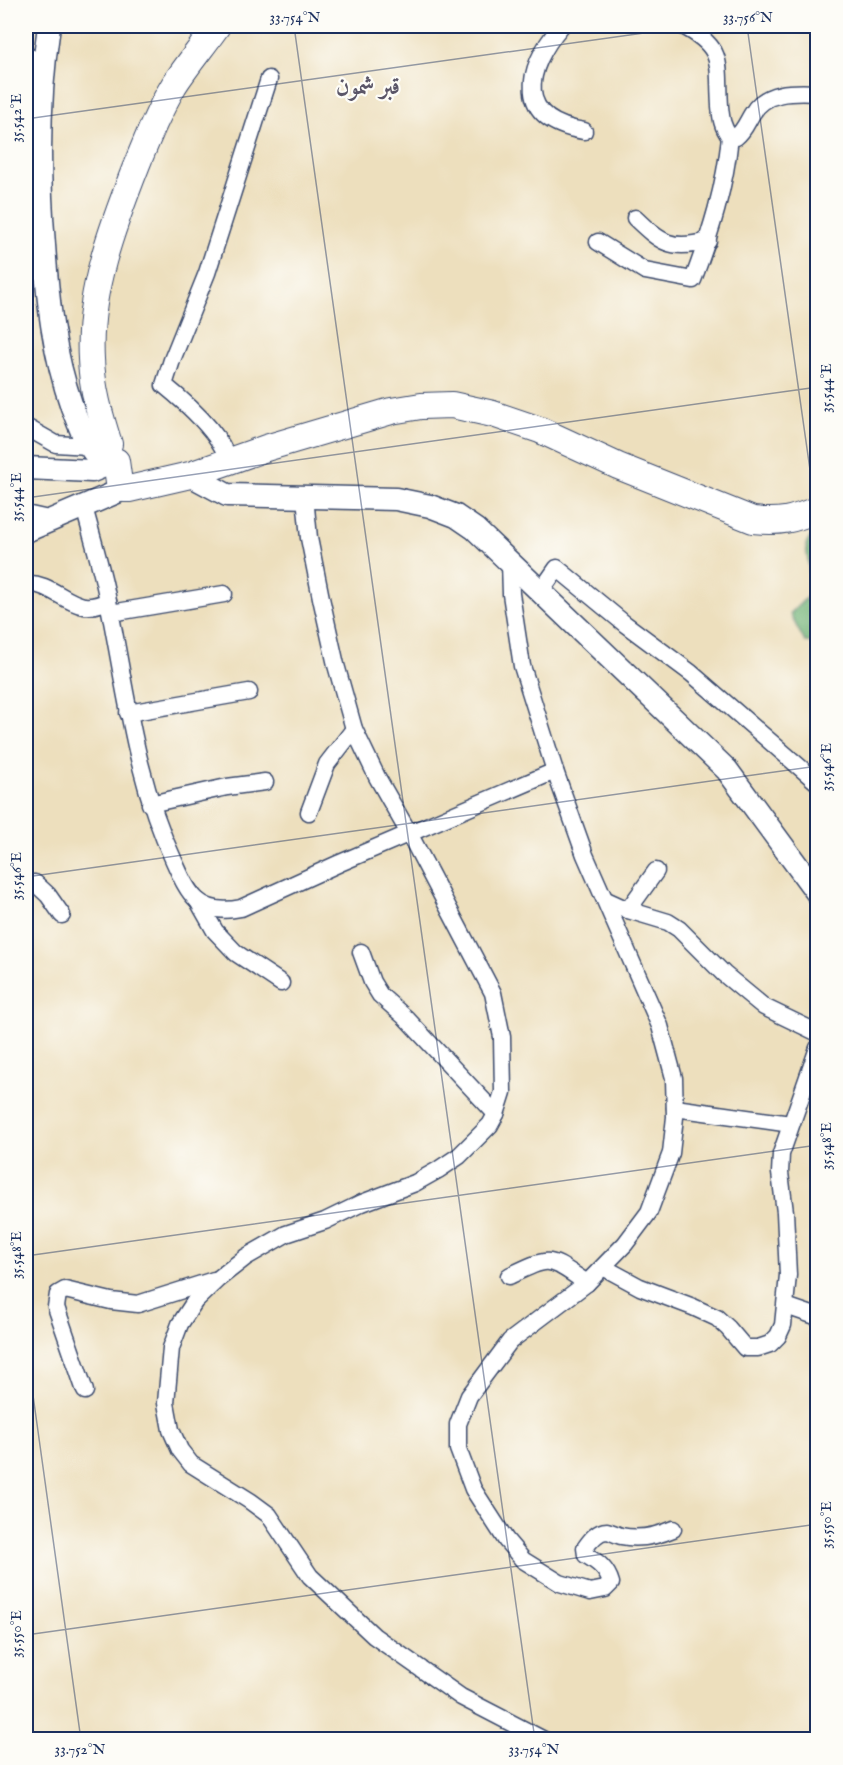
<svg xmlns="http://www.w3.org/2000/svg" width="843" height="1765" font-family="'IM FELL English',Amiri,serif">
<style>
.forest{fill:#72b377;stroke:#46716a;stroke-width:1.5}
.lines{fill:none;stroke-linecap:round;stroke-linejoin:round}
.street-casing{stroke:#3a496c;stroke-width:19}
.secondary-casing{stroke:#3a496c;stroke-width:25}
.primary-casing{stroke:#3a496c;stroke-width:28}
.street{stroke:#fff;stroke-width:16}
.secondary{stroke:#fff;stroke-width:22}
.primary{stroke:#fff;stroke-width:26}
.ticks{fill:none;stroke:#1b2f5e;stroke-width:1.5;stroke-opacity:0.45}
.labels{text-anchor:middle;dominant-baseline:central;stroke-width:4.5;stroke-linejoin:round;paint-order:stroke}
.quarter-label{font-size:24px;font-weight:bold;fill:#5b5668;stroke:#fdfcf7}
.neatline{fill:none;stroke:#1b2f5e;stroke-width:2}
.ticks-label{font-size:15px;text-anchor:middle;fill:#1b2f5e}
</style>
<rect width="100%" height="100%" fill="#fdfcf7"/>
<filter id="ink" filterUnits="userSpaceOnUse"><feTurbulence type="fractalNoise" baseFrequency=".0167" numOctaves="2"/><feDisplacementMap in="SourceGraphic" scale="12" xChannelSelector="R" yChannelSelector="G"/><feConvolveMatrix kernelMatrix="1 2 1 2 8 2 1 2 1" color-interpolation-filters="sRGB"/></filter>
<filter id="wash" filterUnits="userSpaceOnUse"><feTurbulence type="fractalNoise" baseFrequency=".008" numOctaves="4" result="noise"/><feDisplacementMap in="SourceGraphic" scale="24" xChannelSelector="R" yChannelSelector="G"/><feGaussianBlur stdDeviation="1.35" result="paint"/><feColorMatrix in="noise" values="0 0 0 0 0 0 0 0 0 0 0 0 0 0 0 0 0 1.4 0 .05"/><feComposite in="paint" operator="in"/></filter>
<g filter="url(#wash)">
<rect width="100%" height="100%" fill="#eddfbd"/>
<path class="forest" d="M817,526v117l-12,-1 -15,-28 22,-22 -6,-47z"/>
</g>
<g filter="url(#ink)">
<g class="lines">
<g class="street-casing">
<g id="street">
<path d="M561,26c-36,43 -47,94 23,105"/>
<path d="M26,55l17,9"/>
<path d="M730,137h6c8,-6 11,-15 16,-23 13,-24 43,-22 66,-21"/>
<path d="M635,218c26,25 36,33 73,23"/>
<path d="M598,242l47,29 48,9c18,-48 32,-93 37,-143 -8,-10 -9,-19 -10,-31 -3,-43 6,-57 -37,-80"/>
<path d="M26,427l30,17 32,2"/>
<path d="M228,461c-6,-26 -43,-59 -64,-76l8,-25 35,-87 62,-194"/>
<path d="M305,497l4,41 12,60 15,67 18,64 23,48 33,58 83,158 9,44 1,55 -7,22 -6,11 -31,31 -21,14 -23,13 -53,20 -37,18 -39,13 -40,23 -28,22 -23,22 -15,23 -9,24 -5,55 5,27 9,20 11,14 59,37 19,14 41,61 64,60 87,61 83,43"/>
<path d="M84,507c8,30 17,59 23,89 19,91 27,180 67,265 6,13 12,29 23,39 12,11 29,11 44,8l99,-45 215,-92"/>
<path d="M26,514l27,6"/>
<path d="M510,563l1,31 11,72 33,105 30,84 75,171 14,52 1,39 -4,36 -22,59 -24,32 -38,39 -77,58 -41,55 -11,28v25l15,40 33,51 17,20 37,23 30,9 15,-3 6,-6c-4,-14 -13,-21 -25,-28l-1,-7c5,-7 12,-17 22,-17 5,1 10,4 14,5 18,4 36,0 52,-7"/>
<path d="M26,584c23,-2 37,18 58,22 9,1 17,-2 24,-5"/>
<path d="M541,591l16,-23 68,56 66,49 127,110"/>
<path d="M111,613l113,-19"/>
<path d="M128,713l121,-21"/>
<path d="M150,804l77,-17 38,-5"/>
<path d="M309,812l18,-48 27,-35"/>
<path d="M26,884l9,-1 13,12 14,20"/>
<path d="M606,900l22,10 40,12 11,7 45,45 40,33 54,26"/>
<path d="M198,901l17,30 21,22 45,30"/>
<path d="M628,910l28,-39"/>
<path d="M361,952l11,30 8,13 26,23 90,96"/>
<path d="M675,1108l116,16"/>
<path d="M603,1267l37,20 53,20 24,11 11,10 17,20h13l12,-4 8,-8 5,-11 5,-50 -3,-63 -5,-39 1,-19 37,-106"/>
<path d="M509,1276c44,-21 38,-19 78,7"/>
<path d="M786,1306l32,11"/>
<path d="M85,1391l-29,-84 2,-13 7,-4 46,11 27,3 76,-24"/>
</g>
</g>
<g class="secondary-casing">
<g id="secondary">
<path d="M49,26c-11,72 -11,146 -5,219 4,57 9,107 28,162 7,17 12,34 24,48"/>
<path d="M26,468l66,3 12,-5"/>
<path d="M190,475l37,20 169,4 34,7 26,10 19,13 252,241 91,124"/>
<path d="M26,531l98,-42"/>
</g>
</g>
<g class="primary-casing">
<g id="primary">
<path d="M109,444c-9,-28 -17,-56 -18,-85 -4,-66 22,-134 46,-195 11,-27 22,-54 37,-79 13,-20 29,-39 43,-59"/>
<path d="M116,461l3,22 5,6h5l61,-14 76,-27 125,-37 30,-5 31,-1 41,9 47,16 78,36 135,54c27,3 40,0 65,-11"/>
</g>
</g>
<use href="#street" class="street"/>
<use href="#secondary" class="secondary"/>
<use href="#primary" class="primary"/>
</g>
</g>
<path class="ticks" d="M294,26l241,1714M747,26l71,500M26,119l668,-93M26,498l792,-111M26,877l792,-111M26,1256l792,-111M26,1345l55,395M26,1635l792,-111"/>
<g class="labels">
<g class="quarter-label">
<text x="368" y="87">قبر شمون</text>
</g>
</g>
<rect width="843" height="1765" fill="none" stroke="#fdfcf7" stroke-width="66"/>
<rect x="33" y="33" width="777" height="1699" class="neatline"/>
<g class="ticks-label">
<text x="295" y="22">33.754°N</text>
<text x="748" y="22">33.756°N</text>
<text transform="translate(16 118) rotate(-90)" y="5">35.542°E</text>
<text transform="translate(826 388) rotate(-90)" y="5">35.544°E</text>
<text transform="translate(16 497) rotate(-90)" y="5">35.544°E</text>
<text transform="translate(826 767) rotate(-90)" y="5">35.546°E</text>
<text transform="translate(16 876) rotate(-90)" y="5">35.546°E</text>
<text transform="translate(826 1146) rotate(-90)" y="5">35.548°E</text>
<text transform="translate(16 1255) rotate(-90)" y="5">35.548°E</text>
<text transform="translate(826 1525) rotate(-90)" y="5">35.550°E</text>
<text transform="translate(16 1634) rotate(-90)" y="5">35.550°E</text>
<text x="80" y="1754">33.752°N</text>
<text x="534" y="1754">33.754°N</text>
</g>
</svg>
